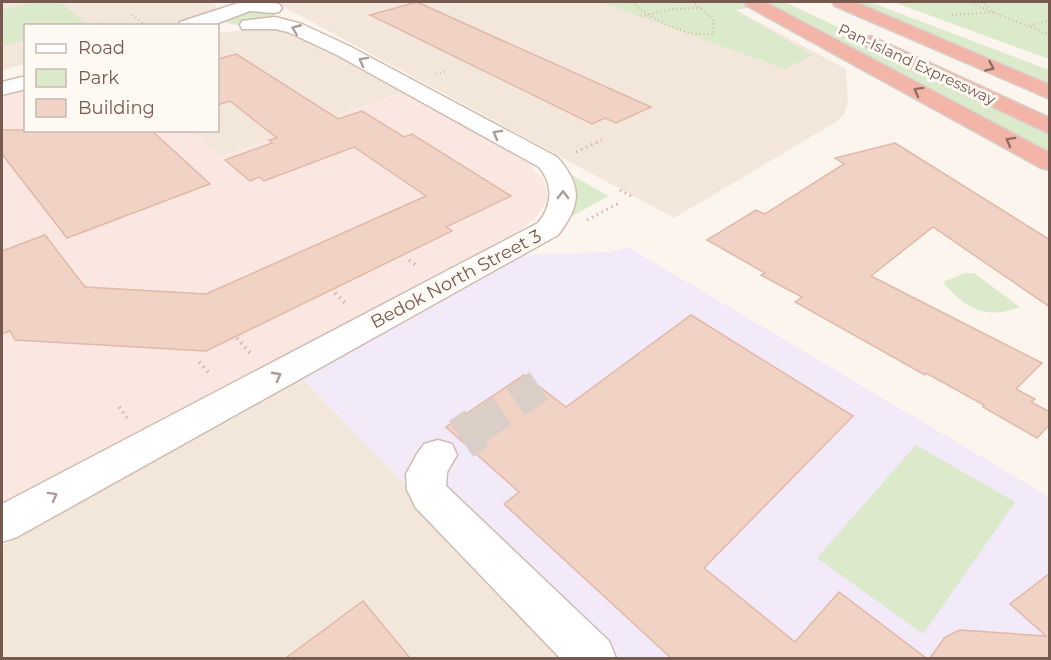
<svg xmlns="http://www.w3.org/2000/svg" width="1051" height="660" font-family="Montserrat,sans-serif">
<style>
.residential{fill:#f3e6db}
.commercial{fill:#fbe7e1}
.education{fill:#f2e9f9}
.green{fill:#daeacb}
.building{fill:#f0d3c5;stroke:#e2b8a7;stroke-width:1.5}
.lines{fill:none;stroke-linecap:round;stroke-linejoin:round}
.minor-tunnel-far1{stroke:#dbcec6;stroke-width:33;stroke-dasharray:33 16;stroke-linecap:butt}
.minor-tunnel{stroke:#dbcec6;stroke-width:43;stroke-dasharray:43 21;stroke-linecap:butt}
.minor-casing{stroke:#cebcb1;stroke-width:3}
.highway-casing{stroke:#d9d1ce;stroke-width:3}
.path-far2{stroke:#d6b6a8;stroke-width:2;stroke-dasharray:1 3;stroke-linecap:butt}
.path-far1{stroke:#d6b6a8;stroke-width:3;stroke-dasharray:1.5 4;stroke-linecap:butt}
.path{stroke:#d6b6a8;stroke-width:4;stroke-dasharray:1.5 4.5;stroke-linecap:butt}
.minor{fill:#fff;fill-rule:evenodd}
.highway{fill:#f2b5a7;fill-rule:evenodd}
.oneway{stroke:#ad9c95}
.oneway2{stroke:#906c61}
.labels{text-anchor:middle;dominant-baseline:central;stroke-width:6;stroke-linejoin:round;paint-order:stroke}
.far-street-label{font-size:15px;fill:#775a4f;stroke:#fef9f3}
.street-label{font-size:18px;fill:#775a4f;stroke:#fef9f3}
</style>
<rect width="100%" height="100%" fill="#fcf5ed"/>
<g class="residential">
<path d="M2,2h210l5,4 -4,6 -13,6 -29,7 -145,1 -1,38 -23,6z"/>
<path d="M275,2h473l9,4 -21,4 110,59 2,34 -4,11 -8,8 -162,96z"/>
<path d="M277,27l57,27 69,38 -182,65 -31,-26 28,-1v-97z"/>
<path d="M303,379l271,279h-572v-112z"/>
</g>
<path class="commercial" d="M25,88l1,42 164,1 32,26 181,-65 125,71 16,18 3,12 -1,9 -11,17 -18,13 -515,272v-410z"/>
<path class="education" d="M628,247l421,250v161h-475l-271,-279 223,-124 83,-3z"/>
<g class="green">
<path d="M36,2h23l29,23 -62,1 -1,14 -20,5 -3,-3v-32z"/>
<path d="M601,2h147l8,4 -21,4 77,45 -27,14z"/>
<path d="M753,2h32l264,125v36z"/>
<path d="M841,2h29l179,68v24z"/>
<path d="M893,2h156v57z"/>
<path d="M227,10h48l1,3c-10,14 -39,15 -54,8z"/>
<path d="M550,163l59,33 -58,31z"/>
<path d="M965,273h9l46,34c-33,13 -56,2 -77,-25z"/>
<path d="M916,445l99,57 -92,132 -106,-76z"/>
</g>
<g class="building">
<path d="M417,2l73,33 161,72 -35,16 -11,-5 -13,6 -222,-109z"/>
<path d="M236,54l102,65 24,-8 42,26 8,-3 99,62 -65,31 6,4 -246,120 -191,-11 -5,-9 -8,3v-83l43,-16 40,52 121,7 220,-98 -72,-49 -90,34 -5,-4 -9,4 -25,-21 47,-17 -3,-3 8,-2 -47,-37 -12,4v-46z"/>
<path d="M2,130h149l59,54 -143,54 -65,-84z"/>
<path d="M895,143l155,97v67l-117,-80 -62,49 171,87 -26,26 19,10 -4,3 19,10v12l-13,14 -54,-31 1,-2 -58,-32 -1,2 -130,-73 7,-5 -41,-22 4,-2 -58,-33 49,-30 9,4 79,-50 -9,-6z"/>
<path d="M691,315l162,101 -149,152 91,74 44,-50 87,66h-255l-167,-154 15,-12 -73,-65 78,-52 42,32z"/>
<path d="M1050,573v85h-120l15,-21 15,-7 86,6 -36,-32z"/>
<path d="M363,601l47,57h-124z"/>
</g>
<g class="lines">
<path class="minor-tunnel-far1" d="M475,429l64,-43"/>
<path class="minor-tunnel" d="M461,439l16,-11"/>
<g class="minor-casing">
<g id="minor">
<path d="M241,2h28l10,2 3,4 -3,4 -6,1 -23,-2 -40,15h-32l2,-4z"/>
<path d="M275,17l27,7 49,23 206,110c26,29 24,48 1,78l-541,302 -15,5v-38l536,-281c14,-17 16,-38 1,-56l-202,-112 -49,-23 -13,-3h-33l-2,-4 2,-4z"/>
<path d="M26,76v13l-24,6v-13z"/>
<path d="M438,440l14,4 5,11 -10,17 -1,14 163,155 7,17h-56l-144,-150 -9,-18 -1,-16 11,-20 7,-10z"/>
</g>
</g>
<g class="highway-casing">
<g id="highway">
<path d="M744,2h21l285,151v17l-9,-2 -294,-162z"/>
<path d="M832,2h23l195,83v14l-215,-93z"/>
<path d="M871,36l179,82v16l-186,-88 -3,-4 3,-4z"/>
</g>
</g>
<g class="path-far2">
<path d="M632,2c22,19 52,35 82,32l-1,-15 -20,-17"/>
<path d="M968,2l82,33"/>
<path d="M982,2l8,6"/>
<path d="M132,15l15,11"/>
<path d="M952,15l42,-3"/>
<path d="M641,16l31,-7 30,-1"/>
<path d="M101,23l3,3"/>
<path d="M1030,26l20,-6"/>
<path d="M436,74l11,-3"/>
</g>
<g class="path-far1">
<path d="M576,152l26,-12"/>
<path d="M620,190l11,6"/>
<path d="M587,220l34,-18"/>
</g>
<g class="path">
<path d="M409,260l9,7"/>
<path d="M335,293l12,12"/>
<path d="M237,338l16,18"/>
<path d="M199,362l12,13"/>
<path d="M119,407l9,12"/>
</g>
<use href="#minor" class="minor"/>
<use href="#highway" class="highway"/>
</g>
<defs><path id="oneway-chevron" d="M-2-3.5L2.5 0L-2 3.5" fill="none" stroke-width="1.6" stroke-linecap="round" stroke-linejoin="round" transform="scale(1.5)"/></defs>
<g class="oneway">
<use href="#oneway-chevron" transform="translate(296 29) rotate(-158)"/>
<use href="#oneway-chevron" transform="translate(363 61) rotate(-151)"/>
<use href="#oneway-chevron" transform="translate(497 134) rotate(-151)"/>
<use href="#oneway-chevron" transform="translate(563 195) rotate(-89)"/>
<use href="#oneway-chevron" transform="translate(277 376) rotate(-28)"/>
<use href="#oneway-chevron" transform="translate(53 496) rotate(-29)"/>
</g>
<g class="oneway2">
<use href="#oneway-chevron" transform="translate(990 67) rotate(24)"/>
<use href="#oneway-chevron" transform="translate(918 91) rotate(-151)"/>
<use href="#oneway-chevron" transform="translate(1010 141) rotate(-151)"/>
</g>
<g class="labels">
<g class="far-street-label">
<text transform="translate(917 64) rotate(25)">Pan-Island Expressway</text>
</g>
<g class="street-label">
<text transform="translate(456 279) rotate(-28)">Bedok North Street 3</text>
</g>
</g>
<rect width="1051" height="660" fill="none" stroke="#775a4f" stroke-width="6"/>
<rect x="24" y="24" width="195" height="108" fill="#fef9f3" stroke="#c8b9b1" stroke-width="1.5"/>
<rect x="36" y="44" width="30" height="9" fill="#ffffff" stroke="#c8b9b1" stroke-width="1.5"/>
<text x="78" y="54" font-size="18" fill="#775a4f">Road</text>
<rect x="36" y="69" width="30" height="18" fill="#daeacb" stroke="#c8b9b1" stroke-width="1.5"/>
<text x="78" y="84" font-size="18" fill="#775a4f">Park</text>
<rect x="36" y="99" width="30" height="18" fill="#f0d3c5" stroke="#c8b9b1" stroke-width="1.5"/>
<text x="78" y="114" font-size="18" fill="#775a4f">Building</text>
</svg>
